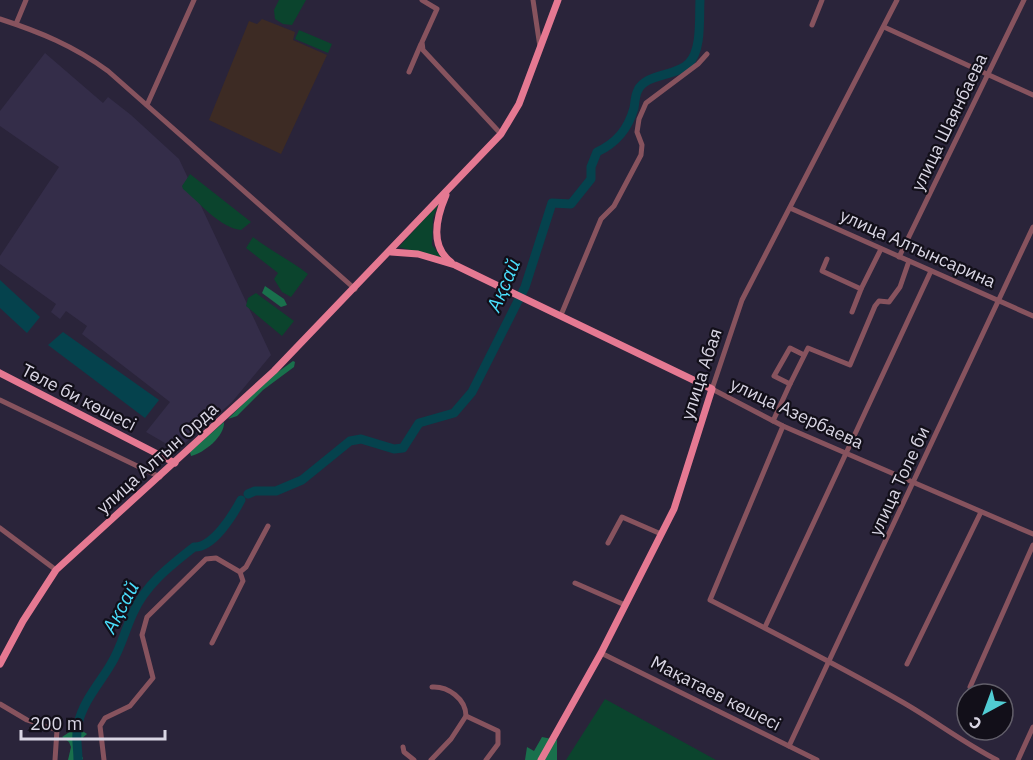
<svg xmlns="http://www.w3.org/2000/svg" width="1033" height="760" font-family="'IBM Plex Sans',sans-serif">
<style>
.built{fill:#342d49}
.education{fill:#3d2b24}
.green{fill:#0b442d}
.forest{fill:#19704c}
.water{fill:#05424d}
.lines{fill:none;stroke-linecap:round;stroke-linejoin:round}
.river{stroke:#05424d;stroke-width:9}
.minor{stroke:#87535e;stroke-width:5}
.major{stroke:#e57992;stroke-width:7}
.labels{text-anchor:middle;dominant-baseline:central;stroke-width:4.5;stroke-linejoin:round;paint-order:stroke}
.street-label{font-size:18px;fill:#d9d6e4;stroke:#120f19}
.water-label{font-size:20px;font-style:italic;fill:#4adefc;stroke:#120f19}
</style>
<rect width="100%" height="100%" fill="#2a243a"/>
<path class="built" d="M45,53l58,50 5,-6 23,18 48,44 92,196 -39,47 -55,48 -31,-18 24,-30 -88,-68 5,-8 -21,-15 -6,8 -9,-7 5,-8 -56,-40v-8l59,-89 -59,-41v-15z"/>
<path class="education" d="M262,19l33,13 -2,8 34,15 -46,99 -72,-34 40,-99 8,3z"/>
<g class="green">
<path d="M279,0h27l-14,25 -9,-1 -8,-5 -1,-9z"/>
<path d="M299,30l33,14 -4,9 -33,-14z"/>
<path d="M190,174l61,48 -10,8c-21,-2 -42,-28 -58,-41l-1,-3z"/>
<path d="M439,203l-6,15 -1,27 11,14 -44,-12z"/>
<path d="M253,237c18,14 37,23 55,37l-17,23 -9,-5 -8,-13 4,-6 -32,-25z"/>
<path d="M256,293l38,28 -12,15 -36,-30 2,-8z"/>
<path d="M605,699l111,61h-150z"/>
</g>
<g class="forest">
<path d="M265,286l19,13 3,6 -6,2 -19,-14z"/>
<path d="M293,361l2,1 -1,5 -31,23 -26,26 -9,3 39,-39z"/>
<path d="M224,422c1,14 -20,31 -33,34l-1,-4z"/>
<path d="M81,730l6,4 -8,7v12l4,5 -1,2h-14l3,-13 -2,-5 -7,-5 9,-6z"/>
<path d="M542,737l15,3v20h-32l2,-13 7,4z"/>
</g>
<g class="water">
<path d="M0,280l40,37 -13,16 -27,-25z"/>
<path d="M63,332l96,68 -14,18 -97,-73z"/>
</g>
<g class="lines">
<g class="river">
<path d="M248,494l7,-3h21l26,-11 48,-39 11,-2 33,10 9,-1 16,-25 35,-10 18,-21 53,-105 27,-84 19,1 20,-25v-12l6,-15c19,-9 31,-22 37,-44 1,-5 1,-13 4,-18 8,-17 38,-13 51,-27 13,-13 10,-46 11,-63"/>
<path d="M78,760c0,-13 -3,-24 0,-36 5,-23 22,-41 33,-60 10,-16 14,-34 22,-51 13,-29 37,-47 61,-66 19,1 39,-32 47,-47"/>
</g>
<g class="minor">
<path d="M422,0l15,9 -15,33 1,8 78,84"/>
<path d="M533,0l7,47"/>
<path d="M897,0l-155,300 -30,89 71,37 250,108"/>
<path d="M0,19c40,13 74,27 108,52l247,218"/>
<path d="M16,24l10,-24"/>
<path d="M812,25l10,-25"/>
<path d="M884,27l149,68"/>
<path d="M409,72l12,-28"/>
<path d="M147,105l47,-105"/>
<path d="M790,208l243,108"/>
<path d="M899,257l125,-257"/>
<path d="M827,259l-5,12 39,18 -9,23"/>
<path d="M861,289l20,-40"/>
<path d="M561,315l40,-96 13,-13 27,-51 1,-10 -5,-13 2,-13 7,-16 52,-39 9,-10"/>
<path d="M804,355l-14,-7 -16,28 16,8 18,-36 42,17 25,-59 4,-5 10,1 11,-15 9,-26"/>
<path d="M0,400l160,77"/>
<path d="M773,421l17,-37"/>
<path d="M783,426l-73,174c65,33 130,66 194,103 31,18 60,40 93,57"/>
<path d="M0,528l56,42"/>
<path d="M608,543l14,-26 39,17"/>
<path d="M575,583l50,22"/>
<path d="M765,627l166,-356"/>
<path d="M212,643l31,-62 -3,-9"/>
<path d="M601,653l216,107"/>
<path d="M907,664l74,-152"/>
<path d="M970,687l63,-142"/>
<path d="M0,704l27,16 30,10 -2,30"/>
<path d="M466,716l32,15v13l-12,16"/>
<path d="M789,746l244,-519"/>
<path d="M403,747l1,5 10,8"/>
<path d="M104,760l-4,-34 5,-8 25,-12 23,-28 -11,-43 5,-18 59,-58 10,-1 24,14 6,-5 22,-41"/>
<path d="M431,760l20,-21 15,-23c0,-17 -18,-30 -34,-29"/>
<path d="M1018,760l15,-33"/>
</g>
<g class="major">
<path d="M446,195c-9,21 -17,51 5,67"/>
<path d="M391,252l27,2 37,11 257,124 -38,120 -73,144 -60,107"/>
<path d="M0,373l175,90"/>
<path d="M0,664l23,-43 33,-51 218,-199 227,-237 18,-30 39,-104"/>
</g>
</g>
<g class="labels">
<g class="street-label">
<text transform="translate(949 122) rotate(-64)">улица Шаянбаева</text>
<text transform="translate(918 248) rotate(24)">улица Алтынсарина</text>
<text transform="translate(701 374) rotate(-72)">улица Абая</text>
<text transform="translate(79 397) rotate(27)">Төле би көшесі</text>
<text transform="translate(797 413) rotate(25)">улица Азербаева</text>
<text transform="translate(157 458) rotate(-42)">улица Алтын Орда</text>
<text transform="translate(899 481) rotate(-65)">улица Толе би</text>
<text transform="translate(716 693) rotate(27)">Мақатаев көшесі</text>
</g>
<g class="water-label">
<text transform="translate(503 285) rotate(-67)">Ақсай</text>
<text transform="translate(120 607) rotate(-62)">Ақсай</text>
</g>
</g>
<g transform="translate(985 712) rotate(221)"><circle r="28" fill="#120f19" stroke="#625f6a" stroke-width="1.5"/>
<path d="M0-4.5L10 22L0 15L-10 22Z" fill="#51ccd3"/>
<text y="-9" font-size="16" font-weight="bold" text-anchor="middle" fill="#d9d6e4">С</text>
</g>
<path d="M21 730v9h144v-9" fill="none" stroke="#d9d6e4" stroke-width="3"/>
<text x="30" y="730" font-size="18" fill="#d9d6e4" stroke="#120f19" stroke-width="4.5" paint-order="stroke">200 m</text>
</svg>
